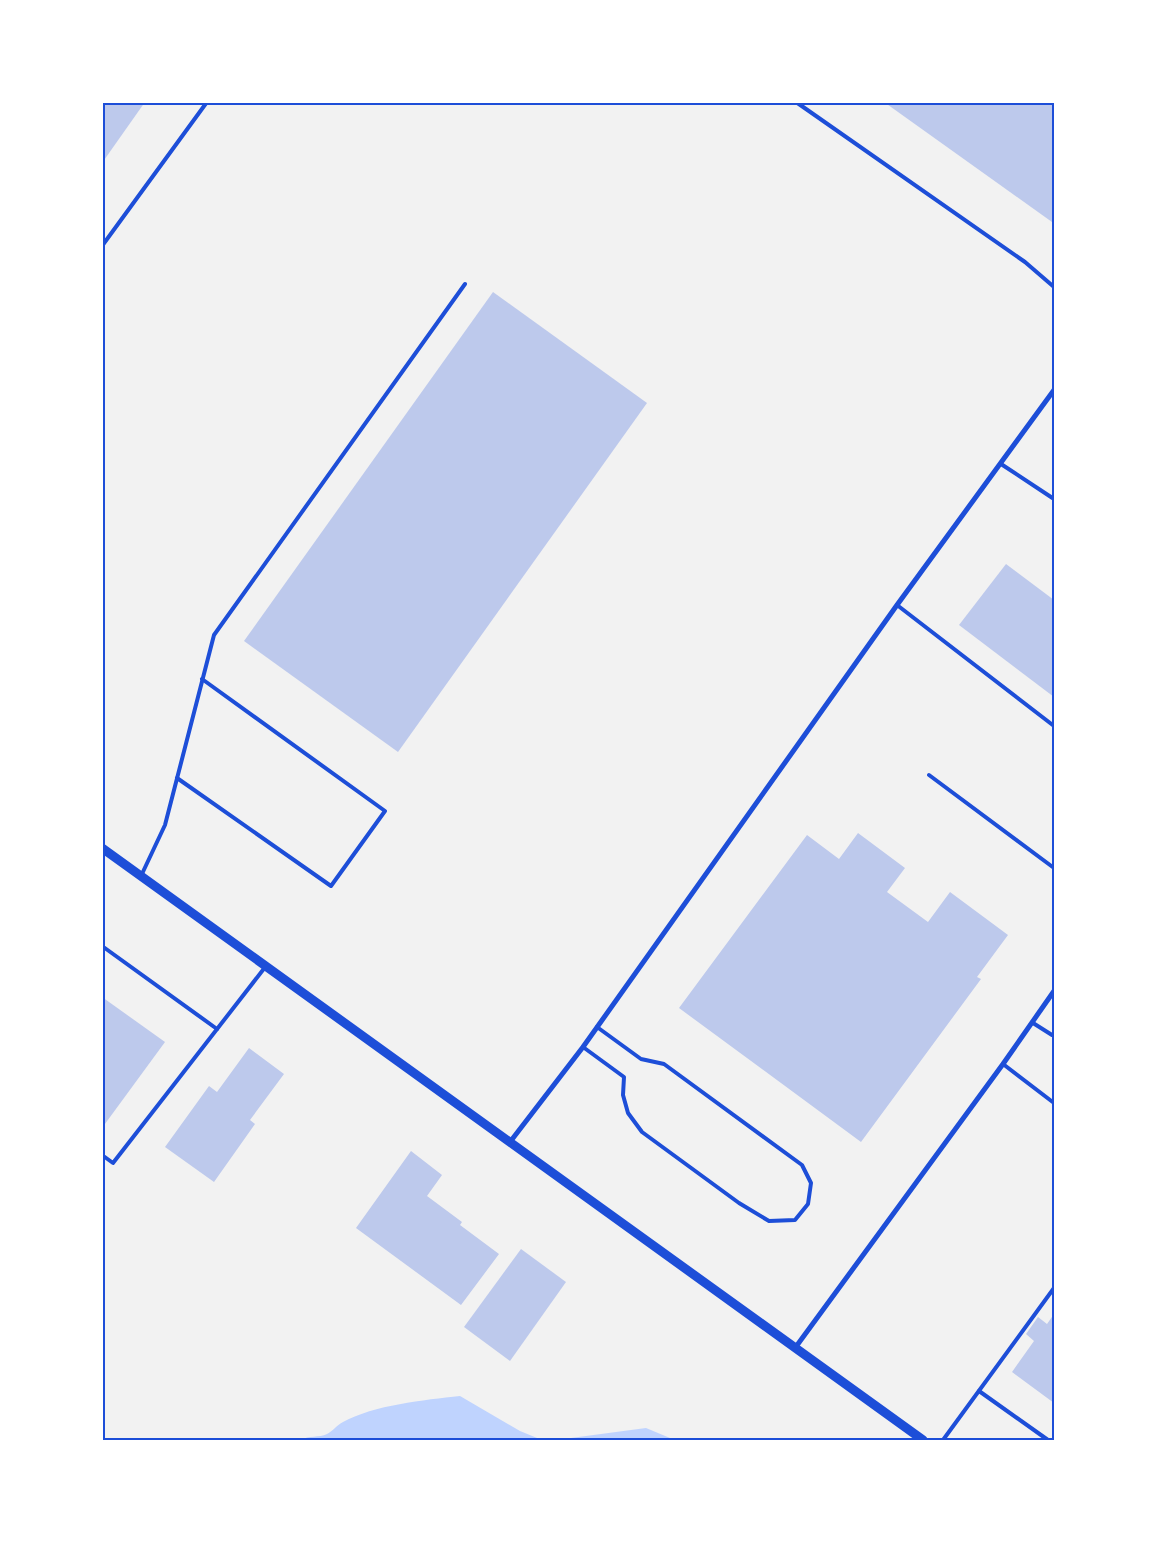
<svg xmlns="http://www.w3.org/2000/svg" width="1157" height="1543" font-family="'Crimson Pro',serif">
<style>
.water{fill:#bfd3fe}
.building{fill:#bdc9ec}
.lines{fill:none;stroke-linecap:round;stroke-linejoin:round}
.service{stroke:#1d4ed8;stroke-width:4}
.minor{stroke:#1d4ed8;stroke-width:5}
.tertiary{stroke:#1d4ed8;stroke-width:9}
.neatline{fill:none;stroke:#1d4ed8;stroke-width:2}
</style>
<rect width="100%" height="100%" fill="#f2f2f2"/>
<g class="water">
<path d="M460,1396l60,35 22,9h-241c8,-5 18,-2 26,-6 6,-3 10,-9 16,-12 31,-17 81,-22 117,-26z"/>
<path d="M646,1428l24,10 4,2h-118z"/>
</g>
<g class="building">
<path d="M102,102h43l-43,61z"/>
<path d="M884,102h170v116l-2,4z"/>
<path d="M493,292l154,111 -249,349 -154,-111z"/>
<path d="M1006,564l48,36v97l-95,-72z"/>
<path d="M858,833l47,35 -18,24 41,30 22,-30 58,43 -31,42 4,2 -120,163 -182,-134 128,-173 32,24z"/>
<path d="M102,997l63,45 -63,86z"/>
<path d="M249,1048l35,26 -34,46 5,4 -41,58 -49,-35 44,-61 8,6z"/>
<path d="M411,1151l31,24 -15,21 35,26 -2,3 39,29 -38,51 -105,-77z"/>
<path d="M521,1249l45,33 -56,79 -46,-34z"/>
<path d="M1054,1314v89l-42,-31 22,-31 -8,-7 12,-17 9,7z"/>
</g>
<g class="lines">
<g class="service">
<path d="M796,102l229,160 29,25"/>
<path d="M102,246l105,-144"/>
<path d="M1001,464l53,35"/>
<path d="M897,605l157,121"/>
<path d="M929,775l125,93"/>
<path d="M177,778l154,108 54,-75 -183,-132"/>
<path d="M141,876l24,-51 49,-190 251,-351"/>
<path d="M102,946l115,83"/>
<path d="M1033,1023l19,12 2,-1"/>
<path d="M583,1047l41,30 -1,18 5,18 14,19 97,71 30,18 26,-1 13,-16 3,-21 -9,-18 -138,-101 -23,-5 -44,-32"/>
<path d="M1003,1064l51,39"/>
<path d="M102,1155l11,8 153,-197"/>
<path d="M979,1391l69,49"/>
<path d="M943,1440l111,-152"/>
</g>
<g class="minor">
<path d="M510,1142l73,-95 314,-442 157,-215"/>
<path d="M795,1348l208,-284 51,-73"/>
</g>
<path class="tertiary" d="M102,848l821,592"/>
</g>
<rect width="1157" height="1543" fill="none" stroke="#ffffff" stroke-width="208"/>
<rect x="104" y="104" width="949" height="1335" class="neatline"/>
</svg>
